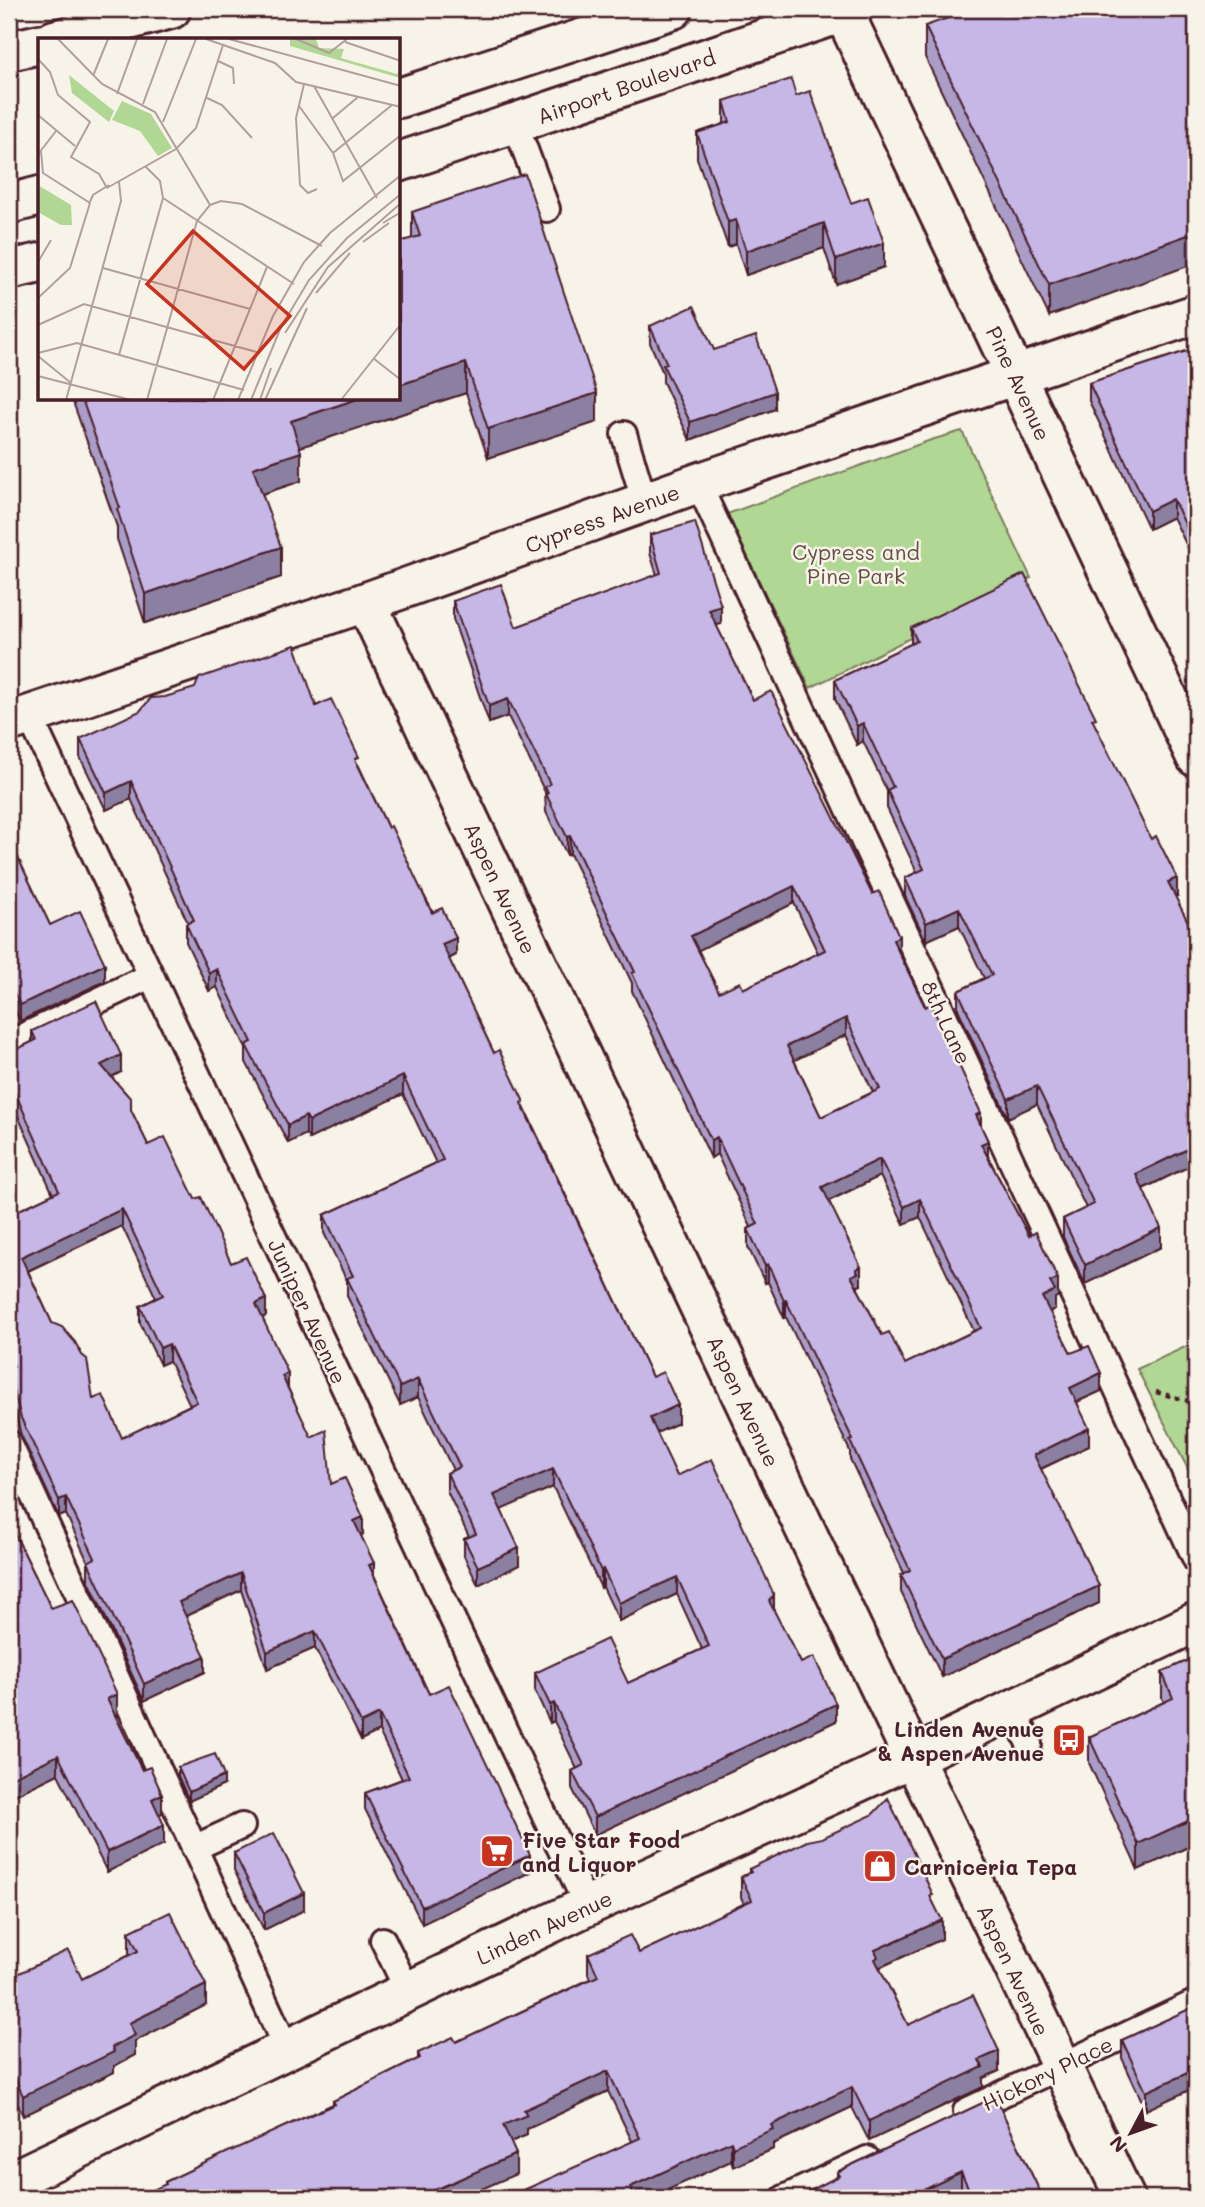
<svg xmlns="http://www.w3.org/2000/svg" width="1205" height="2207" font-family="Mali,sans-serif">
<style>
.green{fill:#b0d793;stroke:#7d7b5f;stroke-width:2}
.lines{fill:none;stroke-linecap:round;stroke-linejoin:round}
.service-casing{stroke:#4a1f2b;stroke-width:30}
.minor-casing{stroke:#4a1f2b;stroke-width:44}
.tertiary-casing{stroke:#4a1f2b;stroke-width:44}
.primary-casing{stroke:#4a1f2b;stroke-width:44}
.motorway-casing{stroke:#4a1f2b;stroke-width:44}
.path{stroke:#4a1f2b;stroke-width:4.5;stroke-dasharray:5 5;stroke-linecap:butt}
.service{stroke:#f7f3e8;stroke-width:24}
.minor{stroke:#f7f3e8;stroke-width:38}
.tertiary{stroke:#f7f3e8;stroke-width:38}
.primary{stroke:#f7f3e8;stroke-width:38}
.motorway{stroke:#f7f3e8;stroke-width:38}
.wall{fill:#aa9dc7;stroke:#4a1f2b;stroke-width:2;fill-rule:evenodd}
.shaded-wall{fill:#8b80a2;stroke:#4a1f2b;stroke-width:2}
.building{fill:#c6b7e7;stroke:#4a1f2b;stroke-width:2;fill-rule:evenodd}
.labels{text-anchor:middle;dominant-baseline:central;stroke-width:5;stroke-linejoin:round;paint-order:stroke}
.street-label{font-size:21px;fill:#4a1f2b;stroke:#f7f3e8}
.park-label{font-size:21px;fill:#644d45;stroke:#f7f3e8}
.poi-label{font-size:21px;font-weight:bold;fill:#4a1f2b;stroke:#f7f3e8;text-anchor:start}
.inset-road{fill:none;stroke:#b29e9c;stroke-width:2}
.view{fill:#c8321e;fill-opacity:0.15;stroke:#c8321e;stroke-width:3.5}
.inset-edge{fill:none;stroke:#4a1f2b;stroke-width:3.5}
</style>
<rect width="100%" height="100%" fill="#f7f3e8"/>
<filter id="ink" filterUnits="userSpaceOnUse"><feTurbulence type="fractalNoise" baseFrequency=".0143" numOctaves="2"/><feDisplacementMap in="SourceGraphic" scale="14" xChannelSelector="R" yChannelSelector="G"/><feConvolveMatrix kernelMatrix="1 2 1 2 8 2 1 2 1" color-interpolation-filters="sRGB"/></filter>
<g filter="url(#ink)">
<g class="green">
<path d="M962,431l69,147 -221,110 -83,-174 204,-74z"/>
<path d="M1196,1342v143l-59,-116z"/>
</g>
<g class="lines">
<g class="service-casing">
<g id="service">
<path d="M515,123l32,86"/>
<path d="M624,434l21,69"/>
<path d="M698,483l498,1077"/>
<path d="M29,715l558,1191"/>
<path d="M9,1043l141,-67"/>
<path d="M9,1443l278,607"/>
<path d="M1014,1710l15,34"/>
<path d="M194,1848l48,-22"/>
<path d="M383,1940l25,51"/>
<path d="M966,2111l230,-109"/>
<path d="M784,2198l83,-39"/>
</g>
</g>
<g class="minor-casing">
<g id="minor">
<path d="M842,9l354,748"/>
<path d="M366,602l547,1155 212,441"/>
<path d="M9,722l357,-120 332,-119 498,-169"/>
</g>
</g>
<g class="tertiary-casing">
<path id="tertiary" d="M9,2182l578,-276 326,-149 283,-135"/>
</g>
<g class="primary-casing">
<g id="primary">
<path d="M399,98l274,-89"/>
<path d="M399,162l454,-153"/>
<path d="M9,204l31,-8"/>
<path d="M9,270l31,-7"/>
</g>
</g>
<g class="motorway-casing">
<g id="motorway">
<path d="M54,40l117,-31"/>
<path d="M9,51l31,-7"/>
</g>
</g>
<path class="path" d="M1156,1392l40,11"/>
<use href="#service" class="service"/>
<use href="#minor" class="minor"/>
<use href="#tertiary" class="tertiary"/>
<use href="#primary" class="primary"/>
<use href="#motorway" class="motorway"/>
</g>
<g class="wall">
<path d="M1081,19l-32,297 -124,-259v-31z"/>
<path d="M796,96l55,107 33,64 -48,17 -12,-36 -78,27 -10,-31 -8,3 -31,-89v-25l27,-9v-23z"/>
<path d="M412,212l185,210 -109,36 -22,-65 -167,54 2,34 -39,13 19,83 -136,46 -28,-84v-12l-45,-128h327l13,-161z"/>
<path d="M650,326l64,24 61,59 -85,31 -27,-58v-9l-13,-30z"/>
<path d="M1196,348v217l-23,-48 -24,12 -60,-128v-18z"/>
<path d="M650,535l71,89 -5,1 37,75 146,253 82,174 7,29 70,140 -3,2v11l-6,3 22,41 30,38 -24,11 12,44 -48,23 58,134 -157,74 -41,-85v-17l3,-2 -54,-114v-8l-64,-134 -2,1 -16,-36 -3,1 -17,-36v-18l3,-2 -34,-73 -6,4 -79,-167v-8l-62,-129 -3,1 -21,-43 -1,-20 -37,-76 -19,7 -36,-104v-18l63,26 141,-52 -7,-22zM794,903l24,50 -75,36 -24,3 -21,-42zM846,1035l27,57 -52,25 -27,-57zM880,1176l24,48 16,-7 54,114 -69,33 -23,-29 -24,-46v-3l3,-1 -32,-84z"/>
<path d="M911,628l185,99 81,169h-2l21,267 -53,26 18,58 -76,37 -22,-47v-18l23,-11 -49,-104 -29,14 -50,-109v-18l26,-13 -25,-52 -33,15 -21,-45v-18l12,-6 -30,-64v-17l-24,-50 -6,4 -22,-46v-19l76,-36z"/>
<path d="M316,706l43,60 29,62 68,127 -7,4 45,94 30,54 128,270 26,46 -22,10 21,43 97,135 27,52 35,58 -241,114 -23,-47v-17l5,-2 -23,-48 -4,2 -15,-32v-18l93,10 74,-34 -25,-55 -58,27 -16,-34 -2,1 -48,-101 -52,22 18,56 -41,20 -14,-29v-17l5,-2 -22,-46v-18l6,-3 -35,-73 -18,8 -53,-109v-15l-23,-48v-18l112,-52 -33,-69 -94,45 -3,-5 -18,9 -42,-81v-14l-29,-61 -8,4 -23,-49v-18l2,-1 -57,-124 -25,11 -26,-53v-18z"/>
<path d="M9,839l41,86 55,56 -85,40 -11,-22z"/>
<path d="M32,1031l89,41 -9,5 19,33 17,35 47,54 36,64 35,53 -4,2 26,70 43,96 32,50 -2,1 13,40 55,119 101,178 -108,52 -57,-115v-16l37,-14 -23,-48 -18,9 -46,-92 -48,21 -26,-79 -55,26 19,56 -61,29 -56,-122v-17l-22,-48 -7,3 -38,-82 -8,-30 -2,-29 -2,-5v-156l44,-21 -44,-98v-43l23,-11zM122,1226l34,72 -16,8v17l20,42 9,-4 21,44 -68,33 -29,-39 -41,-76 -24,-52z"/>
<path d="M9,1522l42,86 66,106h-2l47,99 -3,2 5,29 -57,28 -49,-98 -49,24z"/>
<path d="M1196,1657v202l-6,-13 -52,24 -49,-107v-26l75,-35 -2,-4v-26z"/>
<path d="M178,1767l46,18 -35,16 -11,-25z"/>
<path d="M234,1853l70,57 -40,20 -30,-60z"/>
<path d="M749,1869l184,33 9,37 -63,29 29,57 91,46 -16,7v9l-114,54 -17,-34 -79,37v5l-40,18 -2,-6 -99,-20 -24,-50 -81,38v6l-17,7 6,32 -351,11v-3l168,-78v-3l85,-42v-6l38,-11 134,-63 -2,-5v-20l51,-1 105,-49 -3,-7v-20l8,-4z"/>
<path d="M129,1932l77,73 -71,36v14l-21,11v6l-91,44 -14,-31v-107l73,1 48,-24 -1,-3z"/>
<path d="M1196,2006l-50,104 -24,-52v-18z"/>
<path d="M995,2097l48,101h-78l-4,-9 -124,-12v-5z"/>
<path d="M1196,2165v26l-3,-7v-18z"/>
</g>
<g class="shaded-wall">
<path d="M736,220v24l-8,3v-25z"/>
<path d="M824,223v25l-78,27v-24z"/>
<path d="M1196,232v31l-147,53v-31z"/>
<path d="M884,243v24l-48,17v-24z"/>
<path d="M466,363v30l-175,57v-29l66,-22h42v-14z"/>
<path d="M775,392v17l-85,31v-18z"/>
<path d="M597,393v29l-109,36v-29z"/>
<path d="M301,452v29l-48,16v-29z"/>
<path d="M1173,499v18l-24,12v-18z"/>
<path d="M281,547v30l-136,46v-29z"/>
<path d="M721,606v18l-12,3v-17z"/>
<path d="M508,699v17l-19,7v-17z"/>
<path d="M863,723v18l-6,4v-19z"/>
<path d="M131,781v18l-25,11v-17z"/>
<path d="M570,836v18l-3,1v-18z"/>
<path d="M1177,878v18l-9,4v-18z"/>
<path d="M794,886v17l-103,51v-18z"/>
<path d="M959,908v18l-33,15v-18z"/>
<path d="M899,936v18l-6,-14z"/>
<path d="M456,938v17l-14,7v-18z"/>
<path d="M105,964v17l-85,40v-16z"/>
<path d="M217,969v18l-8,4v-18z"/>
<path d="M846,1018v17l-59,29v-18z"/>
<path d="M121,1055v17l-20,10v-17z"/>
<path d="M403,1076v18l-94,45v-18z"/>
<path d="M1037,1086v18l-29,14v-19z"/>
<path d="M981,1113v17l-5,-15z"/>
<path d="M306,1116v18l-18,9v-18z"/>
<path d="M717,1137v17l-6,4v-18z"/>
<path d="M988,1141v17l-7,-14z"/>
<path d="M1196,1145v18l-60,29v-18z"/>
<path d="M880,1159v17l-58,28v-17z"/>
<path d="M920,1199v18l-16,7v-17z"/>
<path d="M122,1209v17l-101,48v-17z"/>
<path d="M1161,1228v19l-76,37v-19z"/>
<path d="M768,1264v18l-3,1v-17z"/>
<path d="M861,1267v18l-3,1v4l-7,-14 5,-7z"/>
<path d="M1058,1279v17l-3,2v11l-13,6v-18l8,-15z"/>
<path d="M266,1299v17l-10,5v-17z"/>
<path d="M786,1300v17l-2,1v-17z"/>
<path d="M169,1344v17l-9,4v-17z"/>
<path d="M288,1373v17l-6,-14z"/>
<path d="M1101,1373v18l-31,14v-17z"/>
<path d="M418,1379v18l-18,8v-18z"/>
<path d="M678,1405v18l-28,13v-18z"/>
<path d="M1089,1428v18l-55,26v-17z"/>
<path d="M553,1469v18l-59,26v-18z"/>
<path d="M66,1497v17l-7,3v-17z"/>
<path d="M363,1517v17l-9,4v-17z"/>
<path d="M519,1548v17l-41,20v-18z"/>
<path d="M374,1563v17l-5,-15z"/>
<path d="M603,1569v18l-2,1v-17z"/>
<path d="M241,1573v17l-62,29v-17z"/>
<path d="M677,1577v17l-58,27v-18z"/>
<path d="M1099,1586v17l-157,74v-18z"/>
<path d="M774,1595v18l-5,-12z"/>
<path d="M315,1631v17l-48,21v-17z"/>
<path d="M205,1656v16l-61,29v-17z"/>
<path d="M117,1694v20l-10,4v-19z"/>
<path d="M554,1703v18l-4,2v-18z"/>
<path d="M836,1704v17l-241,114v-18z"/>
<path d="M379,1714v17l-18,9v-17z"/>
<path d="M58,1755v19l-49,24v-19z"/>
<path d="M224,1776v9l-35,16v-9z"/>
<path d="M162,1794v19l-10,5v-19z"/>
<path d="M1190,1820v26l-52,24v-26z"/>
<path d="M164,1825v19l-57,28v-20z"/>
<path d="M530,1855v17l-108,52v-17z"/>
<path d="M304,1893v17l-40,20v-17z"/>
<path d="M942,1920v19l-64,29 -3,11v-29z"/>
<path d="M206,1985v20l-71,36v14l-21,11v6l-91,44v-20l89,-49 17,-24z"/>
<path d="M999,2051v20l-16,7v9l-114,54v-20l110,-61z"/>
<path d="M1196,2069v18l-50,23v-18z"/>
<path d="M608,2071v20l-81,38v6l-24,10v-20l21,-15z"/>
<path d="M852,2087v20l-79,37v5l-40,18v-20l38,-22z"/>
<path d="M731,2141v20l-81,37h-23l3,-11z"/>
<path d="M516,2154v20l-55,24h-44z"/>
<path d="M961,2172v17l-19,9h-35z"/>
</g>
<g class="building">
<path d="M974,9h102l5,10 26,-10h89v223l-147,53 -124,-259z"/>
<path d="M791,79l5,17 14,-5 41,112 17,-6 16,46 -48,17 -12,-37 -78,28 -10,-31 -8,2 -31,-89 33,-11 -6,-21z"/>
<path d="M525,174l72,219 -109,36 -22,-66 -67,22v-143l21,-6 -8,-24z"/>
<path d="M694,306l20,44 42,-14 19,56 -85,30 -27,-57 4,-1 -17,-38z"/>
<path d="M1196,348v199l-23,-48 -24,12 -60,-128z"/>
<path d="M82,399h275l-66,22 10,31 -48,16 28,79 -136,47 -28,-85 3,-1z"/>
<path d="M695,522l26,84 -12,4 44,90 18,-9 101,203 7,-3 20,45 -6,4 32,67 6,-3 50,109 -5,2 12,26 -7,3 48,92 7,-4 22,47 -8,3 5,9 -13,6 29,56 18,-7 12,27 -31,15 19,40 -55,27 65,131 -157,73 -41,-84 9,-5 -60,-129 3,-1 -67,-140 -2,1 -16,-37 -3,2 -17,-37 10,-5 -41,-87 -6,3 -79,-167 3,-1 -65,-136 -3,1 -21,-43 2,-1 -3,-6 5,-3 -42,-85 -19,7 -36,-105 48,-17 15,43 145,-54 -11,-38zM794,886l31,64 -82,39 -3,-7 -21,10 -28,-56zM846,1018l34,71 -59,28 -34,-71zM880,1159l24,48 16,-8 61,129 -76,36 -16,-32 -7,3 -31,-59 7,-3 -2,-4 5,-2 -39,-80z"/>
<path d="M1024,574l72,144 -4,1 59,120 5,-3 21,42 -9,4 28,56v207l-60,29 25,54 -76,37 -22,-46 31,-15 -57,-118 -29,13 -50,-108 34,-16 -33,-67 -33,15 -21,-45 19,-9 -37,-79 6,-3 -30,-64 -6,3 -22,-46 82,-39 -6,-13z"/>
<path d="M295,645l21,61 15,-7 28,58 -4,2 33,69 3,-2 41,87 10,-5 14,30 -14,6 52,109 5,-3 25,52 -3,1 131,274 11,-5 15,33 -28,13 27,58 35,-17 62,136 -5,6 32,62 13,-6 22,47 -241,113 -23,-46 12,-6 -30,-62 -4,2 -15,-32 72,-34 21,44 81,-37 -32,-69 -58,26 -16,-34 -2,2 -48,-102 -59,26 25,53 -41,19 -14,-28 12,-5 -29,-61 13,-6 -42,-88 -18,8 -53,-109 6,-2 -29,-61 119,-55 -40,-84 -94,45 -3,-5 -18,9 -42,-80 6,-3 -35,-73 -8,4 -23,-49 8,-4 -63,-139 -25,12 -26,-54 60,-28 11,-13 14,-1 30,-9 4,-10z"/>
<path d="M9,839l41,86 30,-14 25,53 -85,41 -11,-23z"/>
<path d="M96,1001l25,54 -20,10 30,34v11l17,35 17,-8 30,62 6,-2 30,66 15,-6 20,42 -10,5 32,69 -6,3 29,61 15,-7 5,54 14,-6 18,39 -9,4 20,42 -5,2 39,85 21,44 20,-9 81,170 -108,52 -57,-114 44,-16 -30,-63 -18,9 -46,-92 -48,21 -26,-79 -62,29 26,54 -61,28 -56,-122 7,-4 -29,-61 -7,3 -38,-82 -8,-29 -2,-21 3,-2 -5,-11v-140l50,-24 -50,-112 5,-2 -5,-13v-11l27,-13 -4,-9zM122,1209l41,86 -23,11 20,42 9,-4 28,58 -75,36 -19,-43 -10,4 -6,-40 -5,-4 -7,-13 -13,-15 -10,-4 -31,-66z"/>
<path d="M9,1522l42,86 22,-8 44,94 -10,5 35,71 8,-3 12,27 -10,5 12,26 -57,27 -49,-97 -49,24z"/>
<path d="M1196,1657v176l-6,-13 -52,24 -49,-107 84,-39 -11,-26z"/>
<path d="M215,1754l9,22 -35,16 -11,-25z"/>
<path d="M888,1798l45,97 -3,1 12,24 -67,30 3,7 -3,2 33,66 65,-30 26,56 -20,9 4,7 -114,54 -17,-34 -81,38 2,4 -40,18 -2,-6 -101,46 4,8 -7,3h-121l134,-60 -32,-67 -84,39 3,5 -24,10 13,29 -99,44h-281l30,-14 -1,-2 61,-29 109,-49 -2,-3 87,-43 -2,-5 35,-16 3,5 142,-66 -10,-22 42,-19 9,18 113,-53 -11,-23 10,-5 -2,-3 58,-28 15,-3 50,-23z"/>
<path d="M274,1833l30,60 -40,20 -30,-60z"/>
<path d="M170,1912l36,73 -77,38 6,12 -23,12 2,5 -91,44 -14,-31v-87l59,-28 14,29 56,-28 -9,-19z"/>
<path d="M1196,2006v63l-50,23 -24,-52z"/>
<path d="M995,2097l48,101h-70l-12,-26 -54,26h-111l43,-22 -2,-4z"/>
</g>
</g>
<defs>
<g id="bus-square" transform="scale(1.75)"><rect x="-9" y="-9" width="18" height="18" rx="4" fill="#c8321e" stroke="#f7f3e8"/><path d="M-5-6H5V4H4V6H2V4H-2V6H-4V4H-5ZM-3.5-4V0h7V-4ZM-3.5 1.2v1.5H-2V1.2ZM2 1.2v1.5H3.5V1.2Z" fill="#fff"/></g>
<g id="supermarket-square" transform="scale(1.75)"><rect x="-9" y="-9" width="18" height="18" rx="4" fill="#c8321e" stroke="#f7f3e8"/><path d="M-6-5.5h2.5l.6 2H6L4.5 2H-2.5L-4.4-4H-6ZM-1.5 3.2a1.3 1.3 0 1 0 .1 0ZM3 3.2a1.3 1.3 0 1 0 .1 0Z" fill="#fff"/></g>
<g id="shop-square" transform="scale(1.75)"><rect x="-9" y="-9" width="18" height="18" rx="4" fill="#c8321e" stroke="#f7f3e8"/><path d="M-5-2.5h2.3a2.7 3.5 0 0 1 5.4 0H5L5.5 6h-11ZM-1.5-2.5h3a1.5 2.3 0 0 0-3 0Z" fill="#fff"/></g>
</defs>
<g fill-rule="evenodd">
<use href="#bus-square" x="1069" y="1740"/>
<use href="#supermarket-square" x="497" y="1851"/>
<use href="#shop-square" x="880" y="1866"/>
</g>
<g class="labels">
<g class="street-label">
<text transform="translate(626 86) rotate(-19)">Airport Boulevard</text>
<text transform="translate(1019 383) rotate(65)">Pine Avenue</text>
<text transform="translate(602 518) rotate(-20)">Cypress Avenue</text>
<text transform="translate(501 888) rotate(65)">Aspen Avenue</text>
<text transform="translate(947 1022) rotate(65)">8th Lane</text>
<text transform="translate(308 1311) rotate(65)">Juniper Avenue</text>
<text transform="translate(744 1401) rotate(65)">Aspen Avenue</text>
<text transform="translate(544 1927) rotate(-25)">Linden Avenue</text>
<text transform="translate(1014 1970) rotate(65)">Aspen Avenue</text>
<text transform="translate(1047 2073) rotate(-26)">Hickory Place</text>
</g>
<g class="park-label">
<text x="856" y="551">Cypress and<tspan x="856" dy="24">Pine Park</tspan></text>
</g>
<g class="poi-label">
<text x="1044" y="1728" text-anchor="end">Linden Avenue<tspan x="1044" dy="24">&amp; Aspen Avenue</tspan></text>
<text x="522" y="1839">Five Star Food<tspan x="522" dy="24">and Liquor</tspan></text>
<text x="904" y="1866">Carniceria Tepa</text>
</g>
</g>
<g transform="translate(38 38)">
<rect width="362" height="362" fill="#f7f3e8"/>
<path d="M252,1h26l3,9 25,1 -3,9 56,16 3,-5v9l-110,-32zM31,37l45,36 -5,11 -37,-29zM84,63l29,13 21,34 -14,8 -18,-25 -28,-11zM0,147l33,20 1,20h-11l-23,-13z" fill="#b0d793"/>
<path class="inset-road" d="M20,1l44,45 53,28 55,93 -13,16 -50,179M168,1l69,24 21,19 105,25M191,1l172,47M258,1l33,14 18,-14M307,4l56,19M0,21l12,13 8,23 32,27 -19,35 28,17 8,14M180,23l15,7 1,16M55,38l15,-37M266,46l-8,34 4,67 8,8 9,-4M276,48l63,112M79,56l20,-55M169,60l15,7 30,33M105,66l24,-65M261,68l34,47 10,28 58,-46M0,77l37,31M295,80l25,-21M125,84l33,-83M3,113l2,22 47,30M1,115l17,-22M295,115l59,-48M69,150l69,-39 20,-21 27,-83M125,160l131,86M51,166l4,-9 16,-10M172,167l11,-4 21,3 80,42M345,185l18,-11M325,204l26,-19M0,224l13,-22M65,230l147,41M278,255l34,-40M0,260l32,-30 20,-65M0,287l46,-21 176,49M247,295l43,-66 73,-64M0,315l39,-10 167,47M81,317l44,-157 -3,-17 -15,-15M0,318l33,27M335,320l28,22M0,338l93,24M28,362l55,-199 -2,-19M175,362l54,-133M200,362l35,-84 31,-54 26,-29 71,-58M213,362l30,-73 28,-47 38,-42 54,-44M222,362l11,-32M227,362l42,-92M303,362l60,-76"/>
<path class="view" d="M155,193l97,85 -46,53 -97,-85z"/>
<rect width="362" height="362" class="inset-edge"/>
</g>
<rect width="1205" height="2207" fill="none" stroke="#f7f3e8" stroke-width="35"/>
<rect x="18" y="18" width="1170" height="2172" fill="none" stroke="#4a1f2b" stroke-width="2.5" filter="url(#ink)"/>
<g transform="translate(1131 2133) rotate(229)" stroke="#f7f3e8" stroke-width="5" paint-order="stroke">
<path d="M0-5L12 26L0 18L-12 26Z" fill="#4a1f2b"/>
<text y="-10" font-size="19" font-weight="bold" text-anchor="middle" fill="#4a1f2b">N</text>
</g>
</svg>
